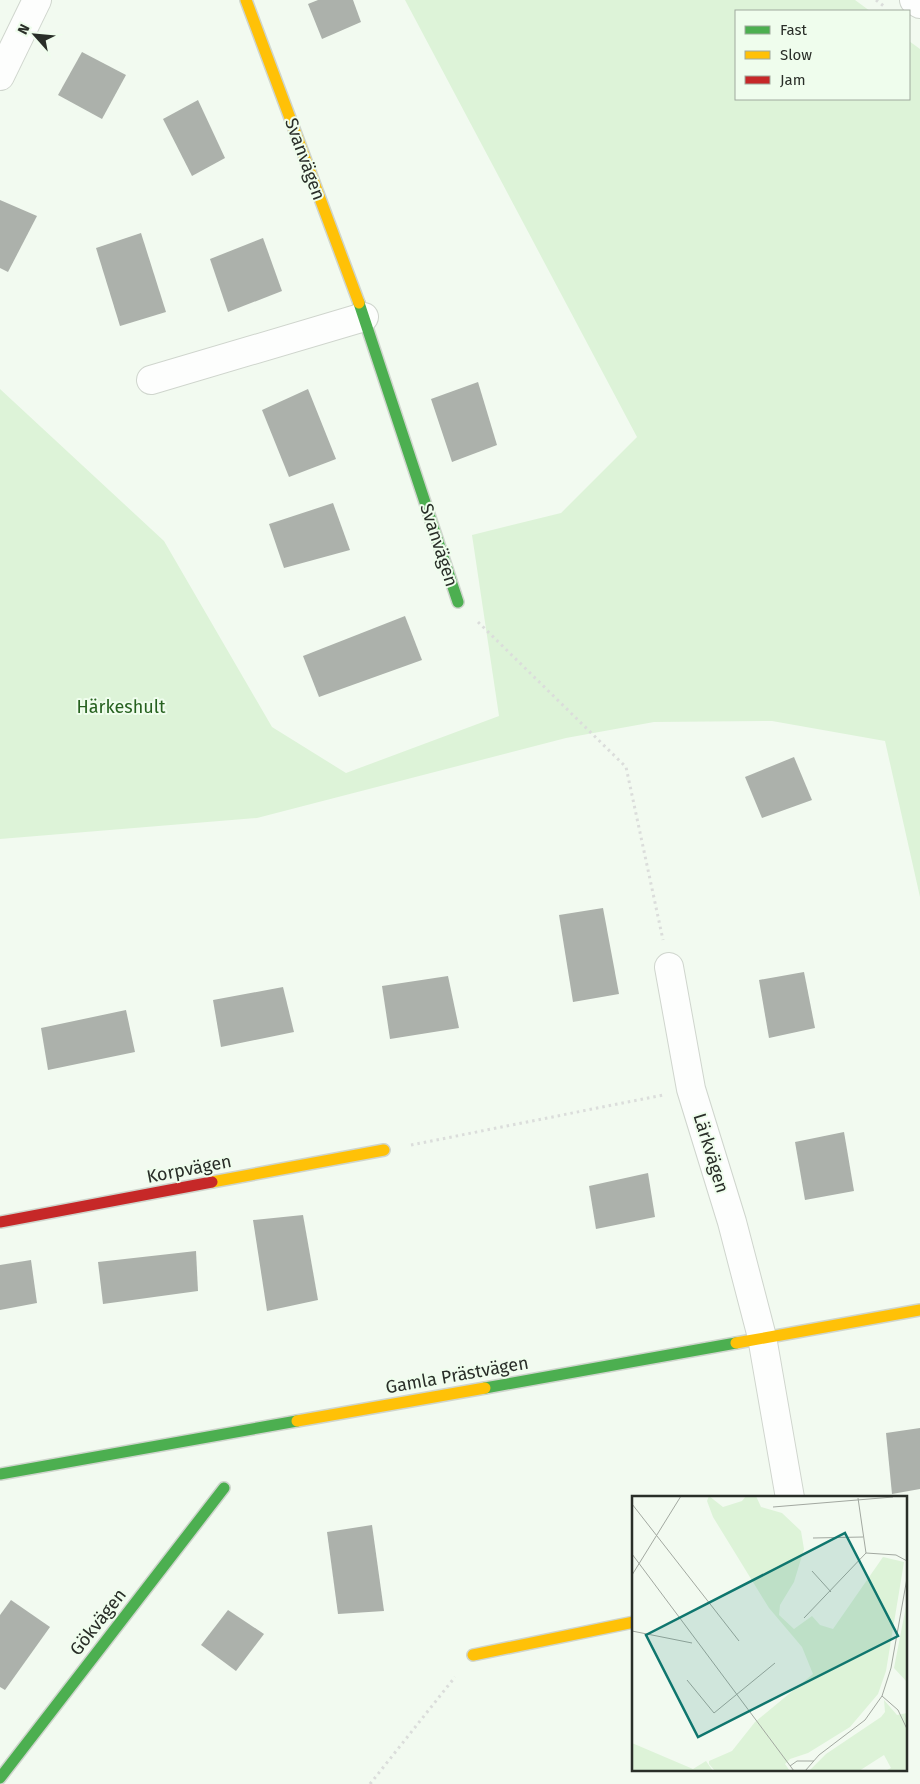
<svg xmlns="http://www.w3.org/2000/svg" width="920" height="1784" font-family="'Fira Sans',sans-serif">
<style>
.green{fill:#ddf3d8}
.building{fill:#acb1ab}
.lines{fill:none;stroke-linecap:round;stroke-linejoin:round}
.street-casing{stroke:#cfd5cd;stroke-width:30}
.fast-casing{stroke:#cfd5cd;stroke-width:14}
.slow-casing{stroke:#cfd5cd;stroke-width:14}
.jam-casing{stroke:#cfd5cd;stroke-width:14}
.path{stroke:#dbdddb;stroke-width:3;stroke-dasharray:2.5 4;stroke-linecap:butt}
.street{stroke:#fdfefd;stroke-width:28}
.fast{stroke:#4caf50;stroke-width:11}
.slow{stroke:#ffc107;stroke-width:11}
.jam{stroke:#c62828;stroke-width:11}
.labels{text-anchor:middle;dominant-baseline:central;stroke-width:4;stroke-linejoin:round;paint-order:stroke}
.street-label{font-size:18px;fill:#292e28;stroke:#effded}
.park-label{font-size:18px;fill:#26611f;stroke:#effded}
.inset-road{fill:none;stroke:#a2a8a0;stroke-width:1}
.view{fill:#0f766e;fill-opacity:0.15;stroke:#0f766e;stroke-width:2.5}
.inset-edge{fill:none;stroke:#292e28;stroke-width:2.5}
</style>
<rect width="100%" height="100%" fill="#f2faf0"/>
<path class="green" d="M405,0h450l15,11h-134v88h173v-58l11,8v848l-35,-156 -113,-20 -118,1 -88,16 -309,80 -257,21v-450l164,152 108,186 74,46 153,-57 -27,-181 89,-22 76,-76z"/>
<g class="building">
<path d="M318,0h35l8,22 -39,17 -14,-35z"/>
<path d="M82,52l44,23 -24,44 -44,-24z"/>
<path d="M198,100l27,58 -33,18 -29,-57z"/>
<path d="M0,200l37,16 -29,56 -8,-4z"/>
<path d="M141,233l25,79 -46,14 -24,-78z"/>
<path d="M263,238l19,53 -54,21 -18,-53z"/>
<path d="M478,382l19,63 -45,17 -21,-63z"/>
<path d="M308,389l28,70 -47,18 -27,-67z"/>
<path d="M333,503l17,47 -66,18 -15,-44z"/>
<path d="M405,616l17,44 -103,37 -16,-41z"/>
<path d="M794,757l18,43 -50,18 -17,-41z"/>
<path d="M603,908l16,86 -46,8 -14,-87z"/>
<path d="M804,972l11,56 -46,10 -10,-58z"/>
<path d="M448,976l11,52 -69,11 -8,-53z"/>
<path d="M283,987l11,45 -73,15 -8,-47z"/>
<path d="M126,1010l9,42 -87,18 -7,-42z"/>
<path d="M844,1132l10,59 -49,9 -10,-58z"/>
<path d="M648,1173l7,44 -59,12 -7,-43z"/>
<path d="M303,1215l15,85 -51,11 -14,-91z"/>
<path d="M196,1251l2,40 -95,13 -5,-42z"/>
<path d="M31,1260l6,43 -37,7v-45z"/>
<path d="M920,1428v61l-28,5 -6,-61z"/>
<path d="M372,1525l12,86 -46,3 -11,-82z"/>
<path d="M11,1600l39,27 -45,63 -5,-3v-72z"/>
<path d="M228,1610l36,24 -28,37 -35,-26z"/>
</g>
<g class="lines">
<g class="street-casing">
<g id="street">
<path d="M914,0l6,4"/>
<path d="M0,76l37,-76"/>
<path d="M151,380l213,-63"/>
<path d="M669,967l22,122 41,133 30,115 28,161"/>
</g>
</g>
<g class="fast-casing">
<g id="fast">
<path d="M359,303l99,299"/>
<path d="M485,1388l251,-45"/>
<path d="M0,1474l297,-53"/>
<path d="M0,1778l224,-290"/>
</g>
</g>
<g class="slow-casing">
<g id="slow">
<path d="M246,0l113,303"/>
<path d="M212,1182l172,-32"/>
<path d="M736,1343l184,-33"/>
<path d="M297,1421l188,-33"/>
<path d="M473,1655l161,-33"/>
</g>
</g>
<g class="jam-casing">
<path id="jam" d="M0,1222l212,-40"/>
</g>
<g class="path">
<path d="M876,0l9,7"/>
<path d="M478,622l148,145 37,173"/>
<path d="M411,1145l252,-50"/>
<path d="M370,1784l85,-107"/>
</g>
<use href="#street" class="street"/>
<use href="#fast" class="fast"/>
<use href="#slow" class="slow"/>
<use href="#jam" class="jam"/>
</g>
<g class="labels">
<g class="street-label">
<text transform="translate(305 159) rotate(70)">Svanvägen</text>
<text transform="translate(439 545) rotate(72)">Svanvägen</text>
<text transform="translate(711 1153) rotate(73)">Lärkvägen</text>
<text transform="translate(189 1169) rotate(-11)">Korpvägen</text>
<text transform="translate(457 1375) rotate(-10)">Gamla Prästvägen</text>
<text transform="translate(98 1622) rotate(-52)">Gökvägen</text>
</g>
<g class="park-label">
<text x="121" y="707">Härkeshult</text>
</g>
</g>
<g transform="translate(632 1496)">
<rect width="275" height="275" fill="#f2faf0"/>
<path d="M77,0l14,11 19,-6 4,-5h10l5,11 21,6 19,18 3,18 -10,33 -14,23 -1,10 15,14 18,-13 8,9 13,4 50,-72 21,5 -18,109 -8,23 -28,33 -42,26 -18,6 -5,5 5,7h-75l-6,-7v-3l23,-10 23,-29 58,-48 -11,-27 -33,-39 -56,-91 -6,-16zM275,105v81l-13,-14zM252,204l13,15 10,-2v58h-22l6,-3 -7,-13 -25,16h-50l17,-17 55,-37 4,-5zM0,247l61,26 13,-8 7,10h-81z" fill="#ddf3d8"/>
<path class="inset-road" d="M226,2l8,55M0,8l107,137M141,11l120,-10M181,42l50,-1M0,58l162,217M180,75l19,21M0,79l49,-79M172,122l62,-65 30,2 11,6M0,135l60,12M55,184l27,33 61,-50M250,200l16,14 9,19M158,270l7,-5h17M173,275l14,-16 46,-35 17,-24 9,-28 16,-90"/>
<path class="view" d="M213,37l53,103 -200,101 -52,-102z"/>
<rect width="275" height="275" class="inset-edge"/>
</g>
<rect x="735" y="10" width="175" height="90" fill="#effded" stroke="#a0aa9e"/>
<rect x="745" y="26" width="25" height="8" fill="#4caf50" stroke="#a0aa9e"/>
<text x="780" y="35" font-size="15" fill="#292e28">Fast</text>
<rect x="745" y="51" width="25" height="8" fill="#ffc107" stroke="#a0aa9e"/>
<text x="780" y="60" font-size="15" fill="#292e28">Slow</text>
<rect x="745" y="76" width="25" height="8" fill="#c62828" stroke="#a0aa9e"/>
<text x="780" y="85" font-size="15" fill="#292e28">Jam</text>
<g transform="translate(35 35) rotate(297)" stroke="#effded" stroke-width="4" paint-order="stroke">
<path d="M0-4L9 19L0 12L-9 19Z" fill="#292e28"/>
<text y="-8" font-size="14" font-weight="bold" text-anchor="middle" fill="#292e28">N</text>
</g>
</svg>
